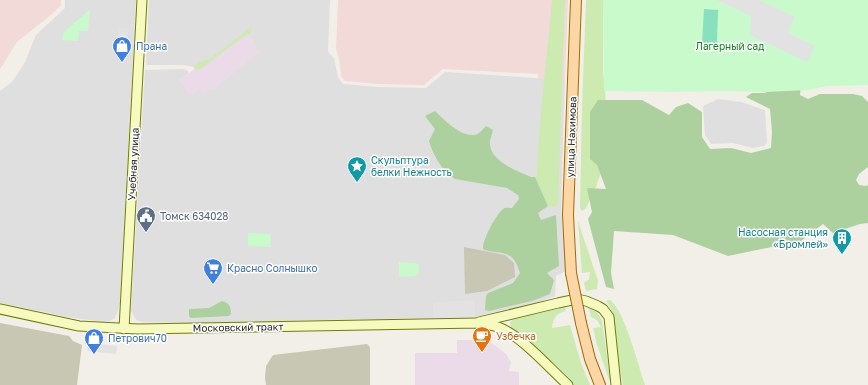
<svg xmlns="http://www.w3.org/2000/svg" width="868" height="385" font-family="'Golos Text',sans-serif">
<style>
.residential{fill:#e0dfdf}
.commercial{fill:#f2dad9}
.industrial{fill:#ebdbe8}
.construction{fill:#c7c7b4}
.grass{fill:#cdebb0}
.forest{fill:#add19e}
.park{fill:#c8facc}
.pitch{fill:#88e0be}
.parking{fill:#e2e2e2}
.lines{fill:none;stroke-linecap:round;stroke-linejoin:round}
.secondary-casing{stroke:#707d05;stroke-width:11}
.primary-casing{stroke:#a06b00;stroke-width:12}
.secondary{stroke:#f7fabf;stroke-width:9}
.primary{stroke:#fcd6a4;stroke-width:10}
.primary-bridge-casing{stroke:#a06b00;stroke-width:12;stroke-linecap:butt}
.primary-bridge{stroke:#fcd6a4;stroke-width:10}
.labels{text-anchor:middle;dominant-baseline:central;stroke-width:3;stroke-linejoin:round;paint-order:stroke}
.shop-label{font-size:10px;fill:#366cbe;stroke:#fff;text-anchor:start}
.park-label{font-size:10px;fill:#0c8416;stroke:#fff}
.street-label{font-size:10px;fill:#222;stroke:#fff}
.culture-label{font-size:10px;fill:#0d838f;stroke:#fff;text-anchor:start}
.service-label{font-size:10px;fill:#4e5e75;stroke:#fff;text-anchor:start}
.food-label{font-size:10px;fill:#c56008;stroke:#fff;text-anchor:start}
</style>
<rect width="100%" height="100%" fill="#f2efe9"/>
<g class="residential">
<path d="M65,0h71l-16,304 -5,14 -5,3 -7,1 -35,-5 -68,-14v-212l13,-10 12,-19 11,-27 29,-27z"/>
<path d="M149,0h181l-2,52 6,6 4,19 5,7 35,3 48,1 19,-16 120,8 -4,126 5,65 -10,5 -1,20 -16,6 -64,15 -290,6 -42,-1 -7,-2 -5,-9 14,-241 39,-1 4,2 1,2 -10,7 22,8 11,-1 2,2 41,-43 -4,-7 -52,31 -4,-1 -1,-2 -11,-2h-37z"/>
<path d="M718,99l23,3 24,8 2,33 -3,3 -11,2 -20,-5 -22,1 -6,-9 -2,-29z"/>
</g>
<g class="commercial">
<path d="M0,0h61v5l-9,9 -35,28 -17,27z"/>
<path d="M338,0h230l-3,80 -27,-1v-5l-95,-5 -19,16 -46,-1 -33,-3 -4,-5 -2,-18 -3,-9z"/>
</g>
<g class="industrial">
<path d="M247,33l12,19 -45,37 -2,-2 -8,6 -4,-5 -10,8 -11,-16 16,-11 4,1z"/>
<path d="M457,340h29l4,2 16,12 5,8 -2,9 10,1v13h-104v-32h42z"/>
</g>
<g class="construction">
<path d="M464,247l41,8 9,8 1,14 -28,14 -22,3z"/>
<path d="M0,323l69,13 4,5 9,4 -5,40h-77z"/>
<path d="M367,344l3,3v38h-104l-1,-7 1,-12 7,-11z"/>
</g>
<g class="grass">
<path d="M552,0h13l-7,205 -4,2 -6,-1 -13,-29 2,-2c2,-59 10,-117 15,-175z"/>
<path d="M586,0h17v71l6,62 -6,33 -7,21 -10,21 -2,2 -2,1 -2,-3 2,-102z"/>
<path d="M251,27v6l-3,2 -1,-1 -48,36 -4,-1 -1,-2 4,-4 13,-5z"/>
<path d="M578,221l20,60 -1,8 -11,2 -2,-8 5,-4 1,-7 -8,1z"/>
<path d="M607,300h3c15,11 28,65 35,85h-22l-4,-21 -5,-49 -7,-13z"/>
<path d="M565,307l1,4c-9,2 -13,7 -14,17l18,-3 11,38 9,22h-16l-62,-55 -2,-7 2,-3z"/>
<path d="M589,308c7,2 10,6 13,13l9,64 -14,-40 -4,-17 8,-1 -4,-7 -6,-3z"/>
</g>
<g class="forest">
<path d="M801,85l-1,10 8,4 12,-5h33l9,2 6,6v65l-9,7 -3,6 3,5 7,1 2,-1v38l-8,1 -27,9 -10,-9 -22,17 -73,15 -55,-21 -59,-4 -3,42 3,16 -8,-2 -18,-68 4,-7 -5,-24 19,1 -9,-24 -7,-6v-47l8,-12h44l27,15 7,-8 12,-4 14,9v25l8,12 21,-1 20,5 20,-5 1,-16 -2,-23 -24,-12 6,-4h13l2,-2z"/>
<path d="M435,111c8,8 25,25 38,24 6,0 9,-5 13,-9l7,4c-1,5 -4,11 -3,15 2,17 27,26 41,32h4l13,29 -10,7 3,7 15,-5 3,51 -12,7 7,7 -4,14 -18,7 -43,10 -4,-1 1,-14 2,-3 25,-10 7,-10c-5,-15 -9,-20 -25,-21 -4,-1 -8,-1 -12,-3 -1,-8 13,-35 20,-40 2,-2 5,-1 9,-1l7,-9 -1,-4 -11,-7 -52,-9c-13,-8 -22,-24 -26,-38l6,-12 -10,-13z"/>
<path d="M222,301c7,2 9,5 9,13l-2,2 -38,2 -2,-2v-7l20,-1z"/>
</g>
<g class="park">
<path d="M603,0h265v85l-41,1 -19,4 -43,2 -45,-1 -50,1 -66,-1z"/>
<path d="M90,9l-2,22h-9l-1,10 -16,-1 1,-7z"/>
<path d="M248,233l23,1v13l-23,-1z"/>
<path d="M399,262l17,1 3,2v8l-3,3 -17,1z"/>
</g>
<path class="pitch" d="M704,9l14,1 -1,33h-15z"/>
<g class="parking">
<path d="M717,0h42l36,17 -7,16 27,13 -8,16 -57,-27 1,-19z"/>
<path d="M118,28h9l1,6 -1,22 -10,-1z"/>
<path d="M475,300v17l-42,1v-16z"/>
<path d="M88,343l29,3 -1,8 -29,-3z"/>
</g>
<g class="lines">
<g class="secondary-casing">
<g id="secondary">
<path d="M0,309l79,17 59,3 339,-6c7,1 15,2 21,4 24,9 51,41 70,58"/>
<path d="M479,322l79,-19 19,-4 9,2 12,5 5,3 6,8 7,68"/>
<path d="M124,329l18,-329"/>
</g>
</g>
<g class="primary-casing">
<g id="primary">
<path d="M571,273l-3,-58 8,-215"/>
<path d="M581,323l9,36 10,26"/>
</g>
</g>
<use href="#secondary" class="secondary"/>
<use href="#primary" class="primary"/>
<g class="primary-bridge-casing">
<path id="primary-bridge" d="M571,273l10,50"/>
</g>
<use href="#primary-bridge" class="primary-bridge"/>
</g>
<defs>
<g id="shop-pin" transform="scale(1)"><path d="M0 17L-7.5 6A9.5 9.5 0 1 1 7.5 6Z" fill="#3f7fe0" stroke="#fff"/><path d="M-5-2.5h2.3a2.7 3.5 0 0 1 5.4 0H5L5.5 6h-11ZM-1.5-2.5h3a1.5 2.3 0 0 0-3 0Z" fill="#fff"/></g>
<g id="sight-pin" transform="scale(1)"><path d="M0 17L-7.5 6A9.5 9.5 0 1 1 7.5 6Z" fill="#0f9aa8" stroke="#fff"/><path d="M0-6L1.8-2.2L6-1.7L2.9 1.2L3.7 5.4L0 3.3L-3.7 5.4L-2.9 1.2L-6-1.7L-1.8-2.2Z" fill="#fff"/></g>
<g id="civic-pin" transform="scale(1)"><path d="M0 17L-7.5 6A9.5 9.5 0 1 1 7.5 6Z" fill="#5c6f8a" stroke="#fff"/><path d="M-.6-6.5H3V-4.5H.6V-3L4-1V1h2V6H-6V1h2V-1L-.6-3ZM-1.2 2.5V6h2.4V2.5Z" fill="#fff"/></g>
<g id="building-pin" transform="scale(1)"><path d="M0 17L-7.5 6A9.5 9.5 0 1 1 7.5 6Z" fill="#0f9aa8" stroke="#fff"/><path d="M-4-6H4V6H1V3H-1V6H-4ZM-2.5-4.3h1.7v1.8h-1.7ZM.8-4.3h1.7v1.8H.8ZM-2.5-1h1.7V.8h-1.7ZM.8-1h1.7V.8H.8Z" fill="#fff"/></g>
<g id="supermarket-pin" transform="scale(1)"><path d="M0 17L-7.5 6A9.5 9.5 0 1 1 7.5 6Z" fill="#3f7fe0" stroke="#fff"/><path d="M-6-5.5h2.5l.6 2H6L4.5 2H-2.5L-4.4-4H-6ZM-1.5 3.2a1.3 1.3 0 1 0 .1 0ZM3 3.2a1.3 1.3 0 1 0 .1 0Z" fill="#fff"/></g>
<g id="cafe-pin" transform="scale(1)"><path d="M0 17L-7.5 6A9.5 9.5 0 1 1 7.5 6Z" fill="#e8710a" stroke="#fff"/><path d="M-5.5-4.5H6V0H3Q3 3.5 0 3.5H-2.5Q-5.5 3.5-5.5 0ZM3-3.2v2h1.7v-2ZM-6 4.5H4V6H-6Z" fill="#fff"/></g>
</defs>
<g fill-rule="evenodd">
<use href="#shop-pin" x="122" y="46"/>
<use href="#sight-pin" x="357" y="166"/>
<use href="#civic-pin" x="146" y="216"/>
<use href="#building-pin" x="842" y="238"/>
<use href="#supermarket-pin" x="213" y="268"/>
<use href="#cafe-pin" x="482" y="336"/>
<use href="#shop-pin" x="94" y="338"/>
</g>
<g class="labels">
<g class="shop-label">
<text x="136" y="46">Прана</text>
<text x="227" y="268">Красно Солнышко</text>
<text x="108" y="338">Петрович70</text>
</g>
<g class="park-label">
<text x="730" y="46">Лагерный сад</text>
</g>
<g class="street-label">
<text transform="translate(571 137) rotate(-88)">улица Нахимова</text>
<text transform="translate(133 164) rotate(-87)">Учебная улица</text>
<text transform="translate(238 327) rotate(-1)">Московский тракт</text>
</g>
<g class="culture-label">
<text x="371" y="160">Скульптура<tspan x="371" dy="12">белки Нежность</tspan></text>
<text x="828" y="232" text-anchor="end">Насосная станция<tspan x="828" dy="12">«Бромлей»</tspan></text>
</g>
<g class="service-label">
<text x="160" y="216">Томск 634028</text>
</g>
<g class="food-label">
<text x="496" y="336">Узбечка</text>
</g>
</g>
</svg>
